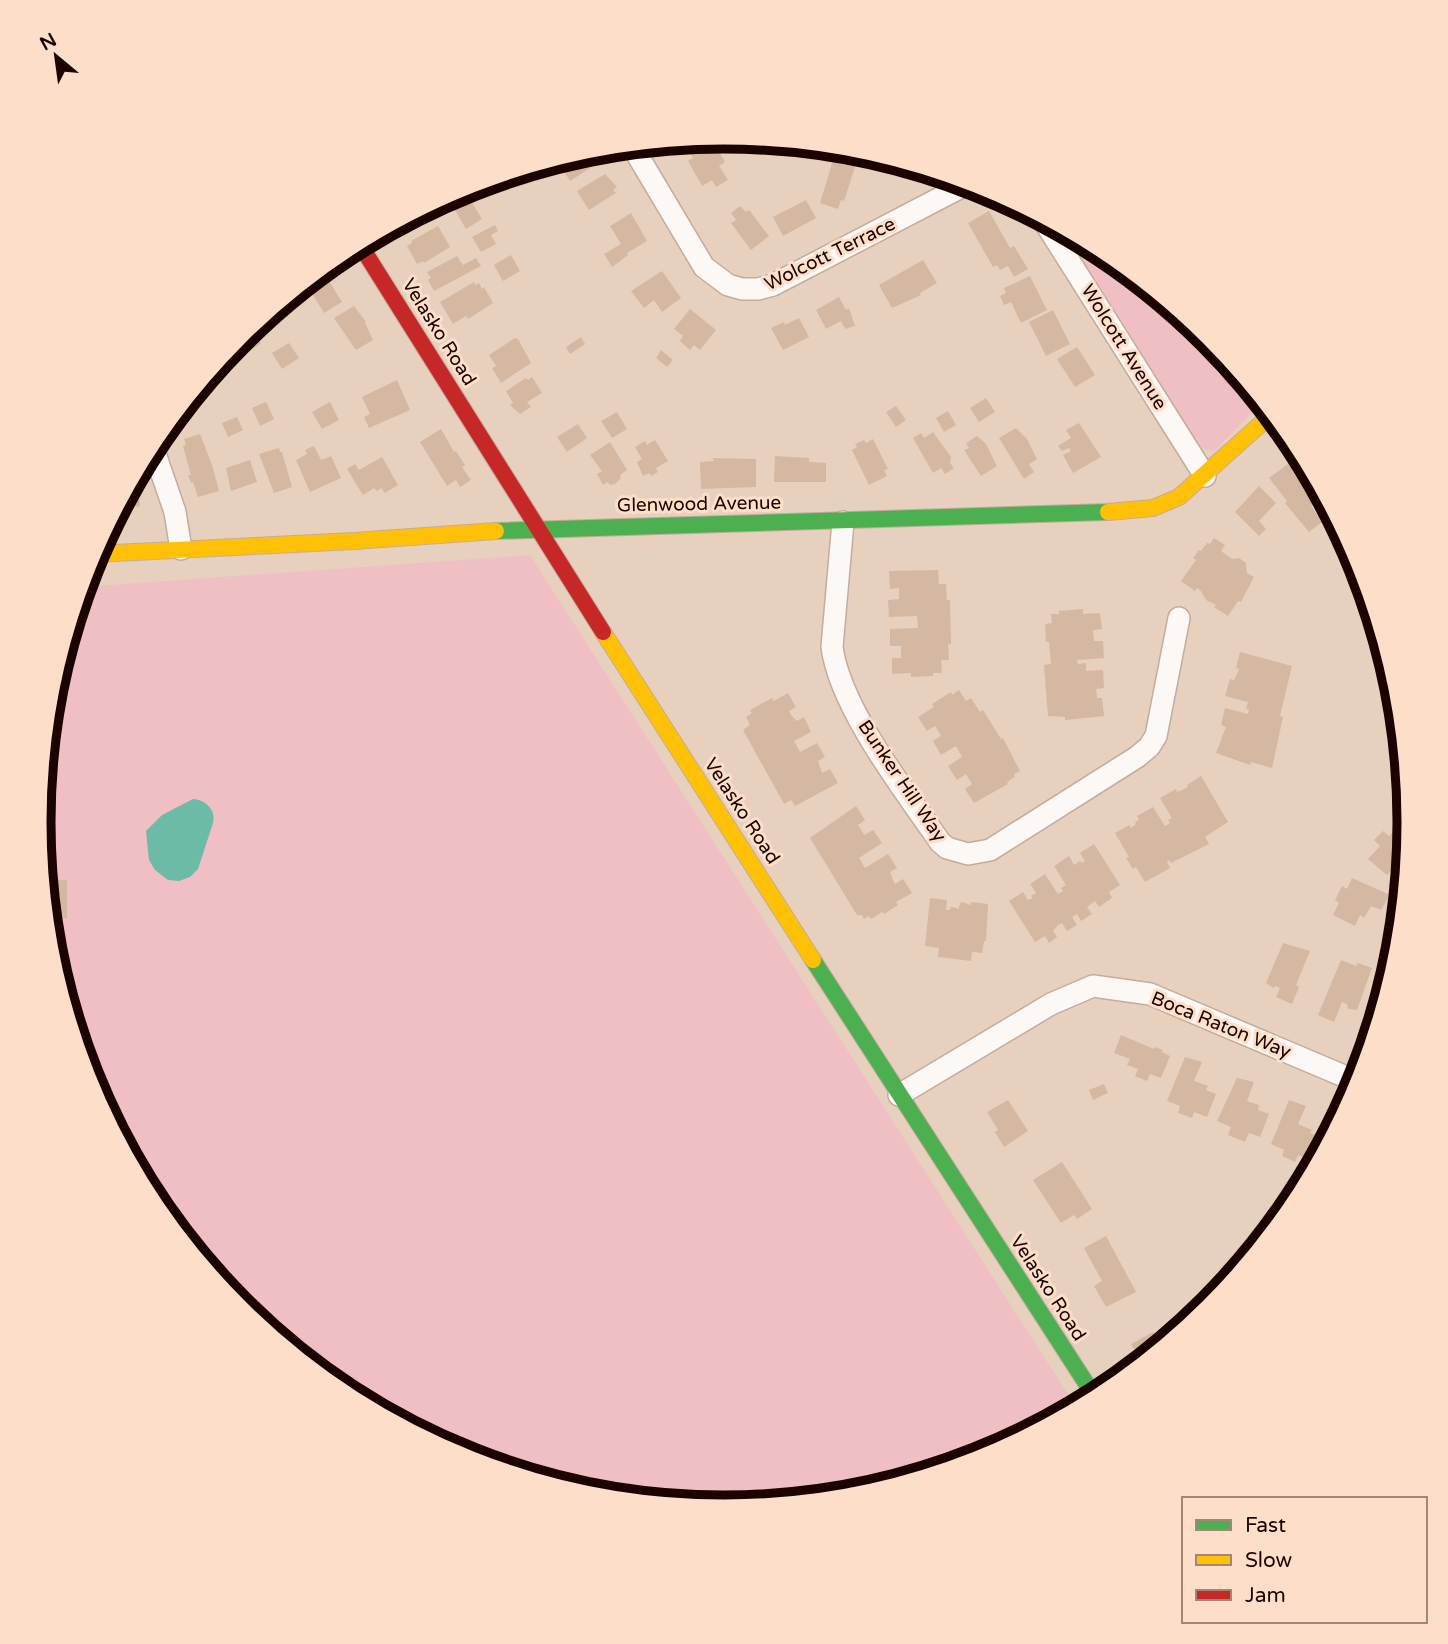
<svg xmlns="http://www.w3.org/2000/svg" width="1448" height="1644" font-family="'Varela Round',sans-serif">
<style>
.green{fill:#efbfc3}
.water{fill:#6bbba6}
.building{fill:#d5b8a2}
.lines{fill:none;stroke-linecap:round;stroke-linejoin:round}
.street-casing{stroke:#c4ac9b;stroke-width:24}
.fast-casing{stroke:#c4ac9b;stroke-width:18}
.slow-casing{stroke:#c4ac9b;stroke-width:18}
.jam-casing{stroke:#c4ac9b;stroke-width:18}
.street{stroke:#fcf8f5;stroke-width:21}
.fast{stroke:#4caf50;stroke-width:16}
.slow{stroke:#ffc107;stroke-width:16}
.jam{stroke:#c62828;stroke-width:16}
.labels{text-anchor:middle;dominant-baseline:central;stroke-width:6;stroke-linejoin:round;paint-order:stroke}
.street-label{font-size:19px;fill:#1b0400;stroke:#fcdec9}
.rim{fill:none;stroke:#1b0400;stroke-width:9}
</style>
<rect width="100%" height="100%" fill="#e8d0be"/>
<g class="green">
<path d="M1061,228l44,24 104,86 53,64 -48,49 -14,-4z"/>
<path d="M530,555l546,852 -90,48 -129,39 -133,13 -134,-13 -129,-39 -118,-63 -104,-86 -85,-104 -63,-118 -39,-129 -13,-133 13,-134 30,-101z"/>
</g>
<path class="water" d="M193,799c13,1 23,11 20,24l-15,46 -8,8 -11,4 -11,-1 -13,-10 -6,-10 -3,-29 16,-16z"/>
<g class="building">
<path d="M705,140l5,8 5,-3 10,17 -6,4 9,14 -12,7 -4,-7 -10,6 -14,-25 5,-3 -5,-9z"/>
<path d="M590,150l1,2 3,-2 5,7 -3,2 2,4 -28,18 -12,-20z"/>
<path d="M834,157l22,7 -12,37 -3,-1 -3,9 -18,-6z"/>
<path d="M605,174l12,13 -4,3 3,3 -27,17 -12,-19z"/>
<path d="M806,200l10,18 -33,18 -10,-19z"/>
<path d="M471,201l11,18 -16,10 -11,-19z"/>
<path d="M740,206l6,6 3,-2 20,26 -18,14 -20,-27 5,-3 -5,-7z"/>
<path d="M426,208l6,10 -7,5 -18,11 -5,-7 -5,3 -3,-5z"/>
<path d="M989,211l21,37 4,-2 14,23 -14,8 -6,-11 -8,4 -3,-5 -4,2 -25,-44z"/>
<path d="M631,213l16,28 -20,12 1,2 -16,12 -8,-13 17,-10 -11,-18z"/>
<path d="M495,225l3,6 -7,4 5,9 -15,8 -9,-15z"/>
<path d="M438,226l12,21 -26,16 -1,-2 -6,3 -10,-18 5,-3 -1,-2z"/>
<path d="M511,255l9,16 -17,10 -9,-16z"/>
<path d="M457,256l6,9 13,-7 5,8 -47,25 -6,-11 3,-2 -4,-6z"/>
<path d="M923,260l14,23 -17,10 1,2 -29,13 -13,-23z"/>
<path d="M662,271l19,27 -19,14 -8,-12 -10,8 -13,-17z"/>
<path d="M1030,276l17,34 -26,13 -10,-21 -7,3 -4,-9 6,-3 -2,-5z"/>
<path d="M320,277l4,7 5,-3 13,21 -18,11 -12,-20 -6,4 -5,-9z"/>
<path d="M474,282l1,3 4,-2 3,6 2,-2 9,16 -25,16 -2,-3 -13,8 -13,-22z"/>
<path d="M839,297l7,13 3,-2 6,18 -10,3 -4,-8 -15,8 -10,-19z"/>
<path d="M354,306l12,16 -1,1 8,17 -17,10 -22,-32z"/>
<path d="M690,309l26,21 -16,20 -6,-5 -4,5 -10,-9 3,-5 -9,-7z"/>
<path d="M1053,310l17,34 -24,12 -17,-34z"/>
<path d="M799,318l10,19 -26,13 -12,-22 13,-6 1,3z"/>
<path d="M250,328l11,15 -15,11 -9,-14z"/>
<path d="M581,337l4,7 -15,10 -4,-7z"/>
<path d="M515,338l3,1 13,24 -30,20 -9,-15 4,-2 -7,-11z"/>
<path d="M289,343l10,15 -17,11 -10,-16z"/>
<path d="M1077,347l18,28 -20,12 -18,-28z"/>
<path d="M661,350l12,10 -6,7 -11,-9z"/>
<path d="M532,377l10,16 -15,9 4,5 -11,7 -10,-9 3,-2 -7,-12 20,-13 2,2z"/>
<path d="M397,380l13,30 -41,18 -5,-11 6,-3 -8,-17z"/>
<path d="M986,398l9,14 -16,10 -9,-14z"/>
<path d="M266,402l8,17 -14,7 -8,-18z"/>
<path d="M330,402l9,18 -17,9 -10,-17z"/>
<path d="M896,406l10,14 -10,7 -10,-15z"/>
<path d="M948,411l8,14 -12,7 -8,-14z"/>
<path d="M617,412l10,17 -15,9 -11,-17z"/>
<path d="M237,417l6,13 -15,7 -6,-14z"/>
<path d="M1079,423l22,34 -28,16 -10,-18 8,-4 -2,-3 -7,3 -4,-5 13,-8 -5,-8z"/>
<path d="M578,424l9,14 -20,14 -10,-15z"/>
<path d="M1016,428l11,11 10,20 -8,5 5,8 -10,7 -25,-41z"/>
<path d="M441,429l13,23 2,-1 9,14 -3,2 9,13 -11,7 -4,-7 -9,6 -27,-44z"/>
<path d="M933,432l18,25 -1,6 4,5 -9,6 -4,-6 -8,5 -20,-35 8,-5 3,5z"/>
<path d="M200,434l12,31 7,26 -21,6 -5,-15 -2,1 -3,-8h3l-8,-29 3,-1 -2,-6z"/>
<path d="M977,436l9,8 11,22 -16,10 -17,-26 5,-2 -3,-5z"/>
<path d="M873,439l15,30 -4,1 3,6 -18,9 -17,-35 5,-3 -2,-3 9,-4 2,3z"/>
<path d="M655,440l13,21 -12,7 2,4 -7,4 -2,-3 -6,3 -6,-14 5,-3 -7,-12 10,-6 2,4z"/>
<path d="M610,442l17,28 -7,5 1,3 -6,6 -5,1 -2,-3 -5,3 -6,-11 5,-3 -12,-16z"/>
<path d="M314,446l7,14 10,-4 10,22 -31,14 -14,-32 11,-6 -2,-4z"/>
<path d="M279,448l1,4h2l10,35 -18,6 -15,-39z"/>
<path d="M775,456l34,2v4l17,1v19h-52z"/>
<path d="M382,457l16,28 -13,8 -4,-5 -4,3 -3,-3 -11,7 -16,-26 8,-5 4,6z"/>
<path d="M713,458l43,1v28l-55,2 -1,-27 14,-1z"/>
<path d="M250,460l7,22 -26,9 -5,-23z"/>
<path d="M1288,464l6,6 2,-1 14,15 -1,7 -2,2 7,10 -3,3 11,16 -13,10 -24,-29 2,-2 -18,-23z"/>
<path d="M136,475l4,31 -18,3 -2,-4z"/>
<path d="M1259,486l17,17 -17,18 7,8 -7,7 -24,-24z"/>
<path d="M1214,538l11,7 -4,6 11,8 7,-1 7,5 1,10 7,4 -13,25 -3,-1 -10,15 -14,-9 2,-2 -10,-5 -5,-9 -4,-3 -2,3 -14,-10 15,-21 -3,-2 6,-8 2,1 6,-8 3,1z"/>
<path d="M938,570l1,14h7l1,16h3l1,44h-3l1,16h-8l1,13h-9v3l-22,1v-4l-19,1v-16h9v-12h-11v-17l28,-1 -1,-12 -28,1 -1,-17 11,-1v-11l-9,1 -1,-18z"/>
<path d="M1083,609v5l17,-1 2,16 -9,1 1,11h9l1,17 -27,2 1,4 8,-1v8l17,-1 1,18 -8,1 1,9h5l2,18 -39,4v-3l-17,-1 -4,-51 7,-1 -2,-22h-3l-1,-18 7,-1 -1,-9h8v-3z"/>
<path d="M1240,652l52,14 -12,50 3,1 -11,51 -21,-6 -1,3 -34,-12 10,-26 -5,-2 4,-17 23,6 1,-5h-3l2,-7 -23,-6 5,-17 4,1 3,-6 2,-5 -3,-1z"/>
<path d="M959,690l7,11 5,-3 9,14 3,-2 18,29 2,-1 17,33 -6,3 1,3 -8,5 1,2 -34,19 -9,-14 7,-5 -6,-10 -9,6 -9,-14 14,-9 -6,-11 -15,9 -8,-14 8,-5 -6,-10 -8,5 -9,-14 16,-10 -2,-3 19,-12 1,3z"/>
<path d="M788,693l8,14 -7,4 2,4 6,6 7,-4 7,15 -17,9 6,11 17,-9 8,14 -7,4 4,12 8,-4 8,14 -43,23 -4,-6 -7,4 -41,-74 7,-5 -4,-8 6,-4 -2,-3 22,-12 2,3z"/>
<path d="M1201,776l27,46 -23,15 4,7 -38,19 -2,-3 -2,2 3,6 -25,14 -9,-15 -3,2 -7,-11 3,-1 -14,-24 14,-8 2,3 5,-4 -1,-2 4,-2 -2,-4 16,-9 12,19 5,-3 -2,-3 4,-2 -12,-20 16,-9 1,3 7,-3 4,-2 -1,-2z"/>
<path d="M856,806l9,14 -7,5 5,8 1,2 9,-5 9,13 -23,15 6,10 23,-14 9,14 -7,4 3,8 2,4 8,-5 9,14 -16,9 2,3 -14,9 -2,-2 -11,7 -3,-3 -4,3 -2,-4h-5l-47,-77z"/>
<path d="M1397,828l11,10 -2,24 -8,8 -3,-3 -8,8 -19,-16 12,-13 -6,-6 9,-9 6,5z"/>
<path d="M1094,844l26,41 -11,7 3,6 -13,9 -4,-6 -8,6 5,7 -11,7 -4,-7 -5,3 5,8 -10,6 -5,-8 -4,2 -5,6 4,6 -8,6 -4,-7 -10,6 -26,-41 14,-9 5,8 5,-2 -2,-2 5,-3 -6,-9 15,-10 13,20 5,-3 -2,-3 5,-3 -12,-19 15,-10 5,9 6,-4 2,2 3,-2 -5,-8z"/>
<path d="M1352,878l38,17 -9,15 -10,-4 -7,12 -4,-3 -5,11 -22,-11 6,-12 -4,-3 7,-14 5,3z"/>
<path d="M46,880h21v38h-19z"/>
<path d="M930,898l17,2 -1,10h4l1,-3 6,1 1,2 3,-8 10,3v-3l17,2 -2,37h-2l-2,12 -10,-1 -1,9 -33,-4 1,-9 -14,-2z"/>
<path d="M1283,943l27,8 -14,34 3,2 -7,17 -16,-7 4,-9 -4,-2 -3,2 -7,-5z"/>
<path d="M1341,960l15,6 2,-3 14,5 -15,42 -9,-1 -1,-5 -5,-2 -8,20 -16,-7z"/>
<path d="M1121,1035l33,14 1,-2 8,3 -1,2 8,4 -9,22 -11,-4 -3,7 -12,-5 3,-7 -11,-4 3,-6 -16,-6z"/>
<path d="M1185,1057l17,5 -8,19 14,5 -2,4 10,4 -9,23 -13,-5 -2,6 -14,-5 2,-7 -13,-5z"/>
<path d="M1237,1078l17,4 -7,19 12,4 -1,5 11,4 -9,23 -11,-4 -4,9 -17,-7 3,-8 -14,-6z"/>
<path d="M1104,1084l4,9 -15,7 -4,-10z"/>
<path d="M1008,1100l20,31 -24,16 -9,-15 3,-2 -11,-18z"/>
<path d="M1289,1100l17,6 -8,18 14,6 -2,3 10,4 -10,23 -12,-5 -3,7 -13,-6 2,-6 -13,-6z"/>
<path d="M1062,1162l30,47 -15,10 -3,-4 -13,8 -28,-43z"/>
<path d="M1106,1236l30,56 -30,15 -12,-21 8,-5 -18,-33z"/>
<path d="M1153,1332l8,14 -19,16 -11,-18z"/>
</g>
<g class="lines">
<g class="street-casing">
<g id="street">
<path d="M632,146l72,121 24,18 14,4h16l15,-4 196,-102"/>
<path d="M1042,218l163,258"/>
<path d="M152,445l23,67 6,37"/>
<path d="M843,522l-11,125c8,61 73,144 108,195l7,6 21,6 22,-4 147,-93 12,-10 7,-11 23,-118"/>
<path d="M899,1095l152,-91 42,-18 57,8 208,88"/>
</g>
</g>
<g class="fast-casing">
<g id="fast">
<path d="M496,531l612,-19"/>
<path d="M813,960l282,437"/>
</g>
</g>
<g class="slow-casing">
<g id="slow">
<path d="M1108,512l45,-4 26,-11 93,-83"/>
<path d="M94,554l260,-13 142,-10"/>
<path d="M603,632l210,328"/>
</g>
</g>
<g class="jam-casing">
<path id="jam" d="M359,243l244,389"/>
</g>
<use href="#street" class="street"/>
<use href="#fast" class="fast"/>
<use href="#slow" class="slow"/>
<use href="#jam" class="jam"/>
</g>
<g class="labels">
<g class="street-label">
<text transform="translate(830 254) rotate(-26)">Wolcott Terrace</text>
<text transform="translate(439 332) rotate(58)">Velasko Road</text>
<text transform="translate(1124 347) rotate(58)">Wolcott Avenue</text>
<text transform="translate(699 504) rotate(-1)">Glenwood Avenue</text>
<text transform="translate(902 781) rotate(56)">Bunker Hill Way</text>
<text transform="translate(742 811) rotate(57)">Velasko Road</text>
<text transform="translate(1221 1025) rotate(22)">Boca Raton Way</text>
<text transform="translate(1048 1288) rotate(57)">Velasko Road</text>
</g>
</g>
<path d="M0 0H1448V1644H0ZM51 822a673 673 0 1 1 1346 0a673 673 0 1 1-1346 0Z" fill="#fcdec9" fill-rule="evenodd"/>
<path class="rim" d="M51 822a673 673 0 1 1 1346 0a673 673 0 1 1-1346 0Z"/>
<rect x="1182" y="1497" width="245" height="126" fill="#fcdec9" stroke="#a28779" stroke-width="2"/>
<rect x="1196" y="1520" width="35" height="10" fill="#4caf50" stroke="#a28779" stroke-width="2"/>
<text x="1245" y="1532" font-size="21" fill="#1b0400">Fast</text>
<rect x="1196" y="1555" width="35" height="10" fill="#ffc107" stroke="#a28779" stroke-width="2"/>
<text x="1245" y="1567" font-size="21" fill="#1b0400">Slow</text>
<rect x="1196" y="1590" width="35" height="10" fill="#c62828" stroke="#a28779" stroke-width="2"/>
<text x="1245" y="1602" font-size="21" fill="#1b0400">Jam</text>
<g transform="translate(56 56) rotate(331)" stroke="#fcdec9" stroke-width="5" paint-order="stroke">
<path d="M0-5L12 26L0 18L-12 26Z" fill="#1b0400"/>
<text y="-10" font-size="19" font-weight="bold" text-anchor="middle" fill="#1b0400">N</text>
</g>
</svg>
